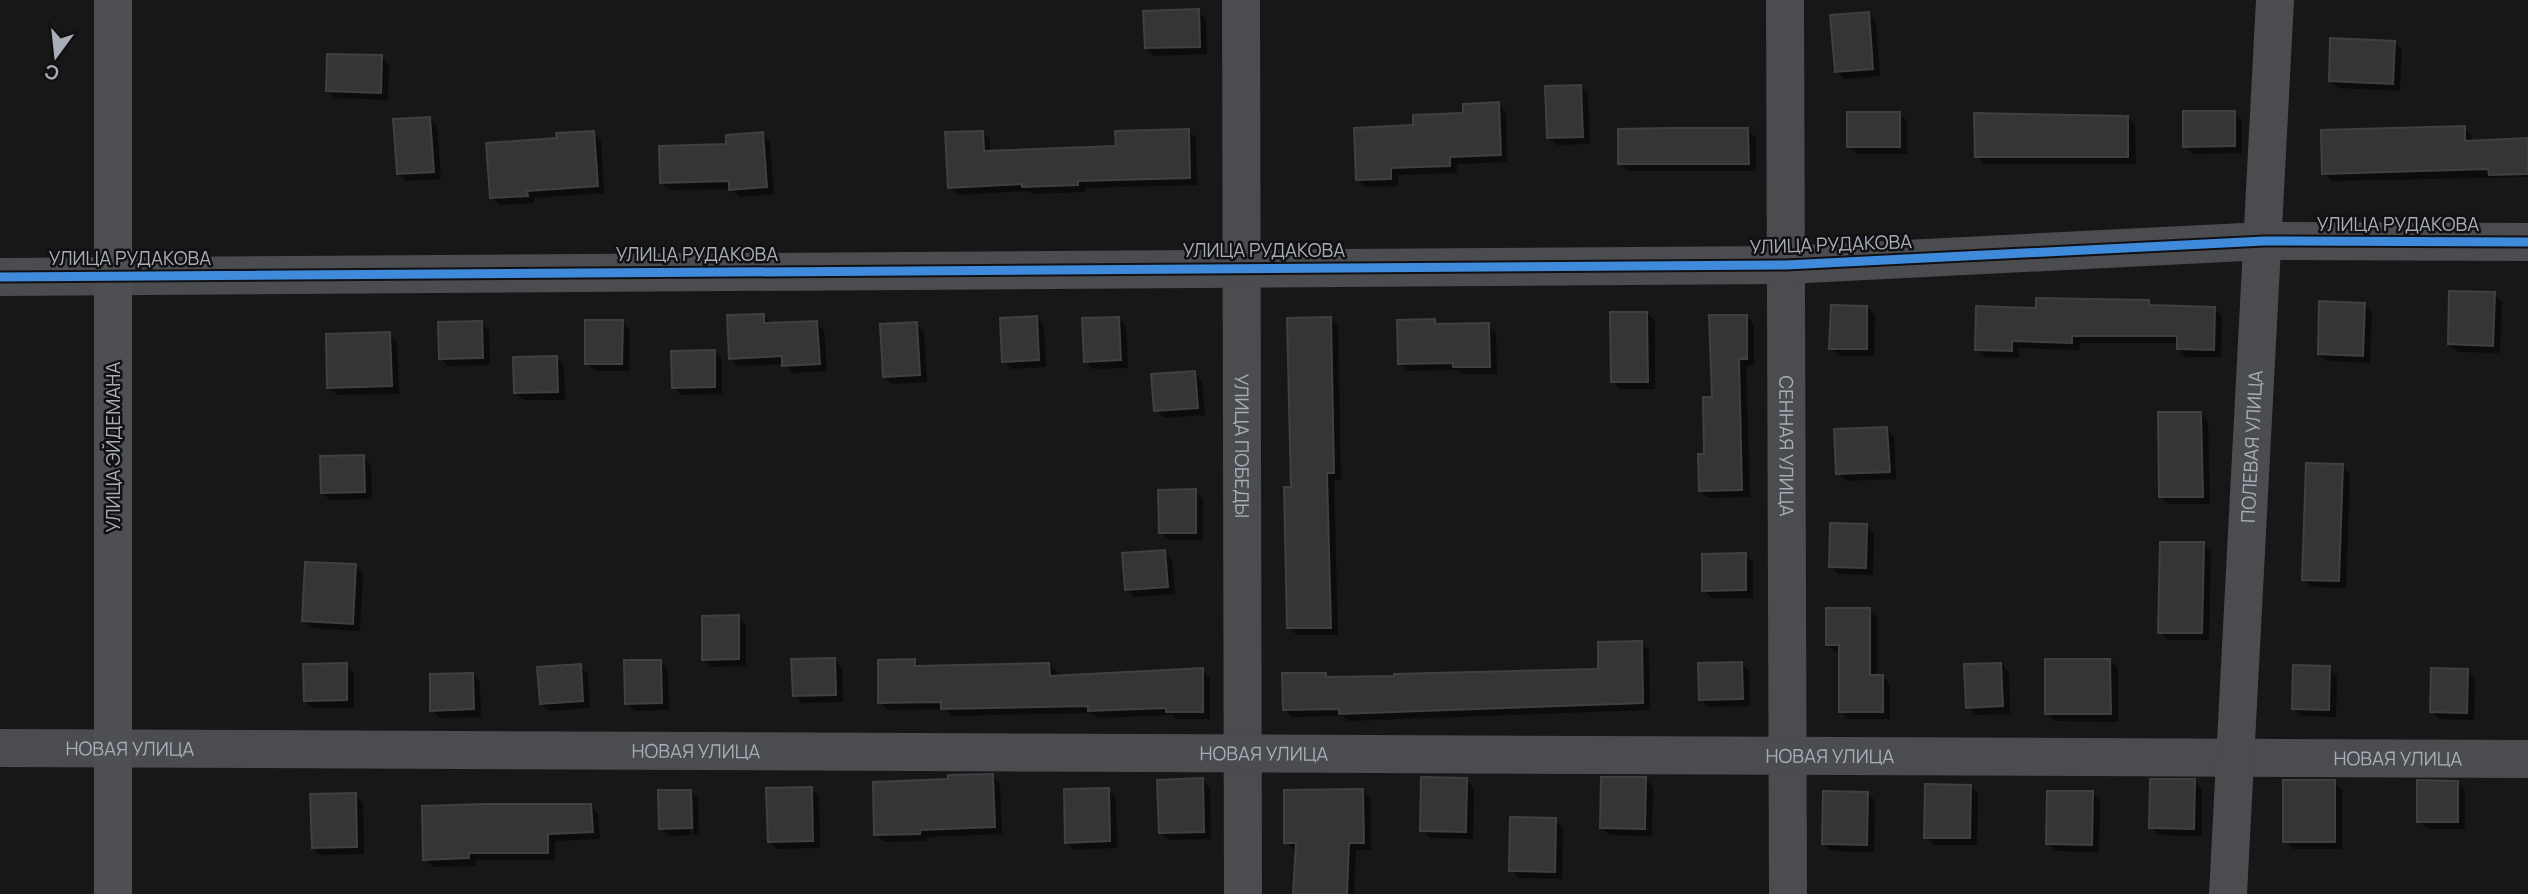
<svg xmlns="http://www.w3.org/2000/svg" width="2528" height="894" font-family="Manrope,sans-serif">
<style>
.shadow{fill:#0007}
.building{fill:#353536;stroke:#3f4043;stroke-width:2}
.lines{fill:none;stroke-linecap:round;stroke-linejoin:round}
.minor{stroke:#4b4c50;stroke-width:38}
.major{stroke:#4d4f52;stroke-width:38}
.cycleway-casing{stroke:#111113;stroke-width:13}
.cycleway{stroke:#408adc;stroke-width:9}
.labels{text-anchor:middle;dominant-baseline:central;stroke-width:5;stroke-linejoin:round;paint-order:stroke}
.street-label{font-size:19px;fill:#a8adb8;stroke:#111113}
</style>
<rect width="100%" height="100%" fill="#171717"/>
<g class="shadow">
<path d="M1198,11l8,8 1,35 -53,2 -8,-8z"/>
<path d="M1868,14l8,8 4,54 -36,3 -8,-8z"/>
<path d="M2394,42l8,8 -2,41 -62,-3 -8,-8z"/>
<path d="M382,57l7,8 -1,35 -53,-2 -8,-8z"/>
<path d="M1580,87l8,7 2,50 -33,1 -8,-7z"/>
<path d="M1498,104l8,8 1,50 -50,2v9l-59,2v11l-33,1 -7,-8 57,-52z"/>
<path d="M1899,113l8,8v33h-50l-8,-7z"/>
<path d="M2234,113l8,7v33l-49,1 -8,-8z"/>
<path d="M2127,117l8,8 1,39h-152l-8,-8z"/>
<path d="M430,118l7,8 4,53 -35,2 -8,-8z"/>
<path d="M2464,128l8,8v6l56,-2v37l-196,4 -8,-8z"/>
<path d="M1748,130l8,8v33h-128l-8,-8z"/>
<path d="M1188,131l8,7 1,47 -112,3v4l-53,2 -3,-3 -71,4 -8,-8 32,-55 8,8v13l128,-5z"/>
<path d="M593,133l8,7 3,53 -70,5v5l-34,2 -8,-7 66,-58z"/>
<path d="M762,134l8,8 4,52 -35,3 -8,-8 -62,1 -7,-7 66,-37z"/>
<path d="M2494,294l8,8 -2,51 -43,-1 -8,-8z"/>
<path d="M2148,301l5,6 61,1 8,8 -1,41h-35l-8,-8 1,-6h-99l-1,7 -60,-2v10l-35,-1 -8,-8 62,-39z"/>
<path d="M2364,304l8,8 -2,51 -43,-2 -8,-7z"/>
<path d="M1867,307l8,8 -1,41h-35l-8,-8z"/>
<path d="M1647,313l8,8v68h-35l-7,-8z"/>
<path d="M763,315l8,8h46l7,7 3,41 -35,2 -8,-9 -46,2 -8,-8z"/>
<path d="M1746,316l8,8v42h-8l4,131 -42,1 -8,-7 13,-92z"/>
<path d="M1036,318l8,8 2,41 -34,2 -8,-8z"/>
<path d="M1118,318l8,8 2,42 -35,1 -8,-8z"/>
<path d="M1330,319l8,8 3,153h-7l4,155h-41l-8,-7 4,-140z"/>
<path d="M1434,321l4,5 50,-1 8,8 1,41h-35l-4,-4 -50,1 -8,-8z"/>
<path d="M622,322l8,8 -1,41h-34l-8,-8z"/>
<path d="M481,323l8,8 1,34 -42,1 -7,-8z"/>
<path d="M916,324l8,8 3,50 -35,2 -8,-8z"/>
<path d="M390,334l7,8 2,52 -62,1 -8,-8z"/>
<path d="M714,352l8,7v35l-41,1 -8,-8z"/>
<path d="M556,357l8,8 1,35h-41l-8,-7z"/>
<path d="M1194,373l8,8 3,34 -41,3 -8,-8z"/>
<path d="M2201,413l7,8 2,83h-42l-7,-8z"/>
<path d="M1887,429l7,8 2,42 -50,2 -8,-8z"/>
<path d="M363,457l8,8 1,34 -42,1 -8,-7z"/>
<path d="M2342,466l8,8 -4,114 -34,-1 -8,-8z"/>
<path d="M1195,491l8,8v41h-34l-8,-7z"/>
<path d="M1866,526l8,8 -1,41 -35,-1 -8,-8z"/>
<path d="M2203,544l8,8 -2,88h-41l-8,-8z"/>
<path d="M1165,552l7,8 3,34 -41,3 -8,-8z"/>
<path d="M1745,555l8,8v35h-41l-8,-8z"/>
<path d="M355,566l8,7 -3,58 -49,-3 -7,-7z"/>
<path d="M1869,610l8,8v58h5l8,8v35h-42l-7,-8v-59h-6l-7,-8z"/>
<path d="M738,617l8,8v41l-34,1 -8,-8z"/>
<path d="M1641,643l8,8 1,59 -302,11 -5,-5 -51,1 -7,-7 40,-36 5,5 270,-8z"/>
<path d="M834,660l8,8 1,34 -41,1 -8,-8z"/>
<path d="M914,660l7,7 128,-2 8,7v5l145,-7 8,8v41h-34l-4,-4 -74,3 -6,-5 -141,3 -6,-7 -57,1 -8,-8z"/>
<path d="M2110,661l8,7v54l-63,-1 -8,-7z"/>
<path d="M661,662l7,7 1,41 -34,1 -8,-8z"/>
<path d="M1742,664l7,7 1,35 -41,1 -8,-8z"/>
<path d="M2001,664l8,8 1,42 -34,1 -8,-8z"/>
<path d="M346,665l8,8v35h-41l-8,-7z"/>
<path d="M580,666l8,8 2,34 -41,3 -8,-7z"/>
<path d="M2329,668l8,8 -1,41 -34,-1 -8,-8z"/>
<path d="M2467,671l8,8 -1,41 -35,-1 -7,-8z"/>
<path d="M473,674l7,8 1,35 -41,1 -8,-8z"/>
<path d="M993,776l7,8 2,50 -75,3v4l-43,1 -8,-7 74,-54z"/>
<path d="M1646,779l7,8 -1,49 -43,-1 -8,-8z"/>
<path d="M1202,780l8,8 1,51 -42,1 -8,-8z"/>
<path d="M1466,780l8,8 -1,51 -43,-1 -8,-8z"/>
<path d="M2195,781l7,8v47l-44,-1 -7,-8z"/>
<path d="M2334,782l8,8v59h-49l-8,-8z"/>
<path d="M2457,782l8,8v39h-38l-8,-8z"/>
<path d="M1970,786l8,8 -1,51h-43l-8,-8z"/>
<path d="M811,789l8,8 1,51 -43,1 -7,-8z"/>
<path d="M1108,790l8,8 1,50 -43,2 -7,-8z"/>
<path d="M690,791l8,8 1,36h-5l-1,-38h-4l2,38 -22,1 -8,-8z"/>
<path d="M1363,791l8,8v51h-15l-2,44h-59l2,-44h-3l-8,-8z"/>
<path d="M1868,793l7,8 -1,51 -43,-1 -8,-7z"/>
<path d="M2092,793l8,8 -1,51 -43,-1 -8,-8z"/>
<path d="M355,795l8,8 1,51 -43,1 -8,-7z"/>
<path d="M590,806l8,8 2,25 -45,2v19h-79v6l-43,1 -8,-8z"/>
<path d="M1555,820l8,8 -1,51 -43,-1 -8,-8z"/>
</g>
<g class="building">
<path d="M1199,9l1,38 -55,1 -2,-37z"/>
<path d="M1869,12l4,57 -38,3 -5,-57z"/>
<path d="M2330,38l65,3 -2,43 -64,-3z"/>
<path d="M327,54l55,1 -1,38 -55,-2z"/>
<path d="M1581,85l2,52 -36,1 -2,-52z"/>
<path d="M1499,102l2,53 -51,2v9l-59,2v11l-35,1 -2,-52 59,-3v-10l50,-2v-9z"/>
<path d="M2183,111h52v35l-52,1z"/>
<rect x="1847" y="112" width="53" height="35"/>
<path d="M1974,113l154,3v41h-153z"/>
<path d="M430,117l4,55 -37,2 -4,-55z"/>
<path d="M2465,126v15l63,-3v36l-39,1 -1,-6 -166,5 -1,-44z"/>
<path d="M1670,128h78l1,36h-131v-35z"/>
<path d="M1189,129l1,49 -112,3v4l-56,2v-3l-74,4 -3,-56 38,-1 1,20 132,-5 -1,-15z"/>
<path d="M594,131l4,55 -71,5 1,5 -38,2 -4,-55 71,-5 -1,-5z"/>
<path d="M763,132l4,55 -38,3v-9l-69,2 -1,-37 67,-2v-9z"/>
<path d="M2449,291l46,1 -2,54 -45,-2z"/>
<path d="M2036,298l113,2v5l66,2 -1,43 -37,-1v-13h-105v7l-60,-2v10l-37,-1 1,-44 60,2z"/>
<path d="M2319,301l46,2 -2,53 -45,-2z"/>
<path d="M1831,305l36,1v43h-38z"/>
<path d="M1610,312h37l1,70h-37z"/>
<path d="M764,314v9l53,-2 3,43 -38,2v-10l-53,3 -2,-44z"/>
<path d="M1709,315h38v44h-8l3,131 -43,1 -1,-37h6l-1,-57h9z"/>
<path d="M1037,316l2,44 -37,2 -2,-44z"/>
<path d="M1119,317l2,43 -37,2 -2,-44z"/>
<path d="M1331,317l3,156h-7l4,155h-44l-3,-141h7l-4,-169z"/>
<path d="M1435,319v5l54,-1 1,44h-37v-4l-55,1 -1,-44z"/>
<path d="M585,320h38l-1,44h-37z"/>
<path d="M482,321l1,37 -44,1 -1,-37z"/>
<path d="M917,322l3,53 -37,2 -3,-53z"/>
<path d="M390,332l2,54 -65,2 -1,-54z"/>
<path d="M715,350v37l-43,1 -1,-37z"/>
<path d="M557,356l1,36 -44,1 -1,-36z"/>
<path d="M1195,371l3,37 -44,3 -3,-37z"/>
<path d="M2158,412h43l2,85h-44z"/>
<path d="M1887,427l3,45 -54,2 -2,-45z"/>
<path d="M364,455l1,37 -44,1 -1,-37z"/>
<path d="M2306,463l37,1 -4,117 -37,-1z"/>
<path d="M1196,489v44h-37l-1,-43z"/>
<path d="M1830,523l37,1 -1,44 -37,-1z"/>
<path d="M2160,542h44l-2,91h-44z"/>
<path d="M1165,550l3,37 -43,3 -3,-37z"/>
<path d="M1746,553v37l-44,1v-37z"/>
<path d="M305,562l51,2 -3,60 -51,-3z"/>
<path d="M1826,608h44v67h13v37h-44v-67h-13z"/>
<path d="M739,615v44l-37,1v-44z"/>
<path d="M1642,641l1,62 -304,11v-5l-56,1 -1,-37h44v4l68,-1v-2l204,-5v-27z"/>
<path d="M835,658l1,37 -43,1 -2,-37z"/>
<path d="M915,659v7l134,-3 1,13 153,-8v44h-37v-4l-78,3v-5l-147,3v-7l-63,1v-43z"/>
<path d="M2045,659h65l1,55h-66z"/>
<path d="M624,660h37l1,43 -37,1z"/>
<path d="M1742,662l1,37 -44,1 -1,-37z"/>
<path d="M347,663v37l-43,1 -1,-37z"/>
<path d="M2001,663l2,43 -37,2 -2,-44z"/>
<path d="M581,664l2,37 -43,3 -3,-37z"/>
<path d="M2293,665l37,1 -1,44 -37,-1z"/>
<path d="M2431,668l37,1 -1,44 -37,-1z"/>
<path d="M473,673l1,36 -44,2v-37z"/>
<path d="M993,774l2,53 -75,3v4l-46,1 -1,-53 75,-3v-4z"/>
<path d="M1421,777l46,1 -1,54 -46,-1z"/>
<path d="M1601,777h45l-1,52 -45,-1z"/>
<path d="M1203,778l1,54 -45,1 -2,-53z"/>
<path d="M2150,779h45l-1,50 -45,-1z"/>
<rect x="2283" y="780" width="52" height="62"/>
<path d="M2417,780l41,1v41h-41z"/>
<path d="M1925,784l46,1 -1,53h-46z"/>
<path d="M812,787l1,54 -45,1 -2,-54z"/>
<path d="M1109,788l1,53 -45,2 -1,-54z"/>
<path d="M1363,789l1,54h-15l-2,51h-54l3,-51h-12v-53z"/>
<path d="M658,790h33l1,38 -33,1z"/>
<path d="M1823,791l45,1 -1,53 -45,-1z"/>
<path d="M2047,791h46l-1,54 -46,-1z"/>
<path d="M356,793l1,54 -45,1 -2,-54z"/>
<path d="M485,804h106l2,28 -45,2v19h-79v5l-46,2 -1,-54z"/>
<path d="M1510,817l46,1 -1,54 -46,-1z"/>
</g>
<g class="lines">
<g class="minor">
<path id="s1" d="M1241,0l2,894"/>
<path id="s2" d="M1785,0l3,894"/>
<path d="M0,277l1786,-12 478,-24 264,1"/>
<path id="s3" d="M0,748l2528,11"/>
<path id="s4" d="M2228,894l47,-894"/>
</g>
<path class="major" d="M113,894v-894"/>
<g class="cycleway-casing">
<path id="cycleway" d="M0,277l1786,-12 478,-24 264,1"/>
</g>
<use href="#cycleway" class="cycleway"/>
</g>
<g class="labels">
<g class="street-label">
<text x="2398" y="224">УЛИЦА РУДАКОВА</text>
<text transform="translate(1831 244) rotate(-2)">УЛИЦА РУДАКОВА</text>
<text x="1264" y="250">УЛИЦА РУДАКОВА</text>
<text x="697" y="254">УЛИЦА РУДАКОВА</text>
<text x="130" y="258">УЛИЦА РУДАКОВА</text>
<text transform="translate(113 447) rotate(-90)">УЛИЦА ЭЙДЕМАНА</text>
<text stroke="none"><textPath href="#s1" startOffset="446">УЛИЦА ПОБЕДЫ</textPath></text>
<text stroke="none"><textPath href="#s2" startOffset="446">СЕННАЯ УЛИЦА</textPath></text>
<text stroke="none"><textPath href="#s4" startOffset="448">ПОЛЕВАЯ УЛИЦА</textPath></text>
<text stroke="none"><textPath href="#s3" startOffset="130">НОВАЯ УЛИЦА</textPath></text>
<text stroke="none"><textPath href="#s3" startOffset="696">НОВАЯ УЛИЦА</textPath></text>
<text stroke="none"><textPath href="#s3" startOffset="1264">НОВАЯ УЛИЦА</textPath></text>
<text stroke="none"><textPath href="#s3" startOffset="1830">НОВАЯ УЛИЦА</textPath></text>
<text stroke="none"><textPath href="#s3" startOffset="2398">НОВАЯ УЛИЦА</textPath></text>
</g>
</g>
<g transform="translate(56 56) rotate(195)" stroke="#111113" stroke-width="5" paint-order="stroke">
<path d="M0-5L12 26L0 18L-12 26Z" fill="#a8adb8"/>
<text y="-10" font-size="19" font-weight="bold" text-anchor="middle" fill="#a8adb8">С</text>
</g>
</svg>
